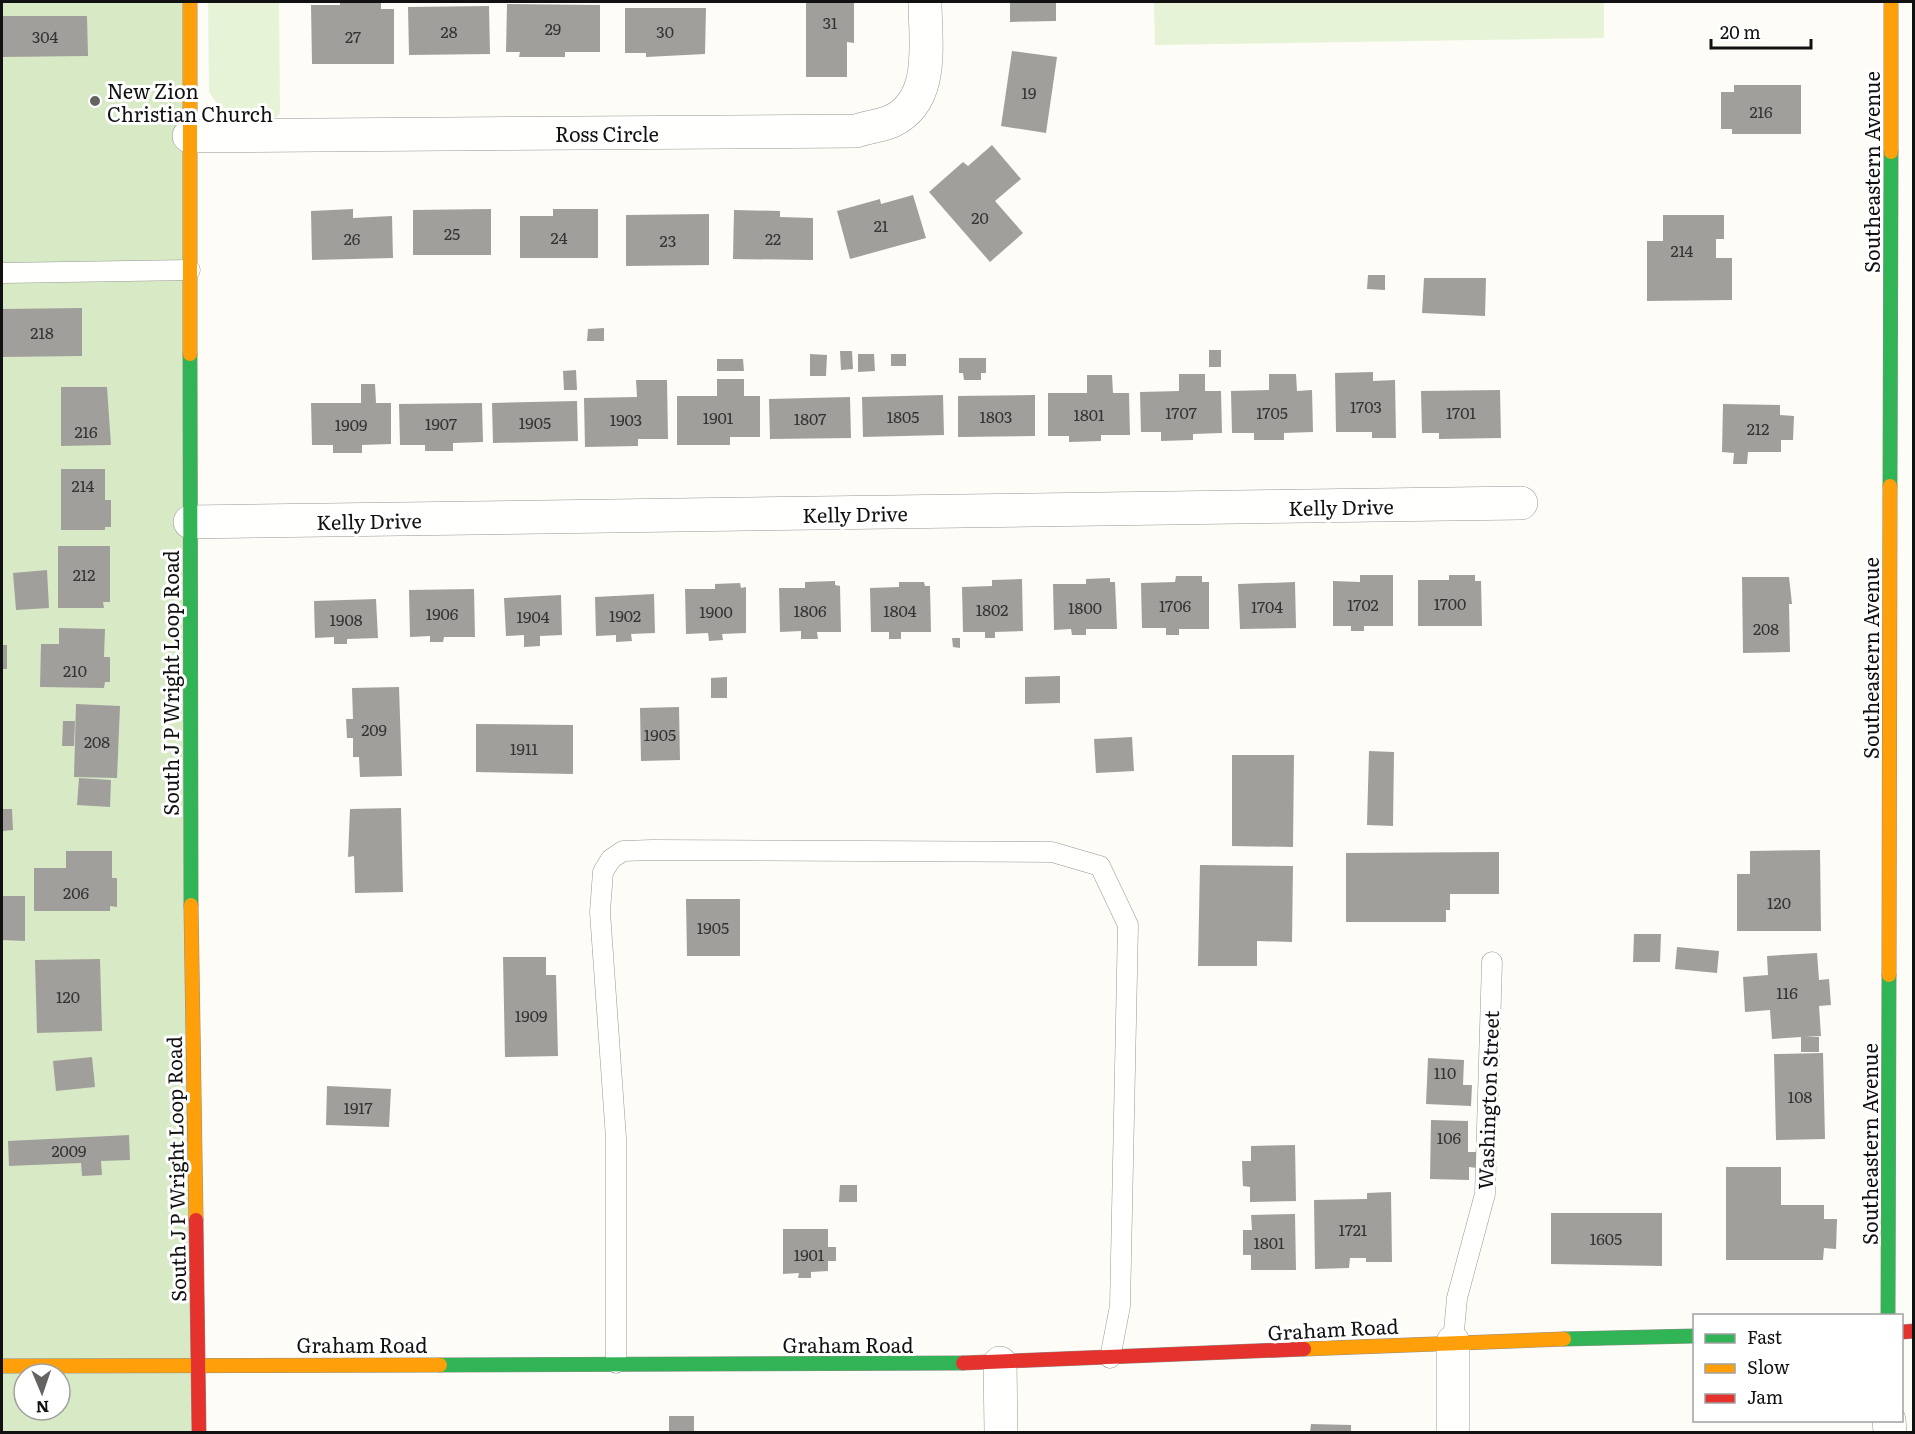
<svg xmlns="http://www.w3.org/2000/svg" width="1915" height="1434" font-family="Literata,serif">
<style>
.green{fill:#e7f3d7}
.forest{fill:#d8eac5;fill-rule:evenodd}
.building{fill:#a19f9c}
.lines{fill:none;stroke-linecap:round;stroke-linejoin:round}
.lane-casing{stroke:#979795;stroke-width:21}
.street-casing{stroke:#979795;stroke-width:34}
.fast-casing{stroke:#8e8d8b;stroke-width:15}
.slow-casing{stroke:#8e8d8b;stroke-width:15}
.jam-casing{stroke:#8e8d8b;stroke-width:15}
.lane{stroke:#fffffe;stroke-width:20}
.street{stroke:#fffffe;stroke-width:33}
.fast{stroke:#30b455;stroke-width:14}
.slow{stroke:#ff9f0a;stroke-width:14}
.jam{stroke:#e5322d;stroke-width:14}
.poi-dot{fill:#646362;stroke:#fff;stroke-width:2}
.labels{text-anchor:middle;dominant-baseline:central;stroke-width:6;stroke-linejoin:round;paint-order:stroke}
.number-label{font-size:16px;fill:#353434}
.poi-label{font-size:20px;fill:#111;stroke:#fff;text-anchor:start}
.street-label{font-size:20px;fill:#111;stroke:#fff}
</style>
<rect width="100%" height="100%" fill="#fdfcf7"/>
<g class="green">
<path d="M208,2h71l1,111 -3,4c-30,1 -52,3 -68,-25z"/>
<path d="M1154,2h450v36l-449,7z"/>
</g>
<path class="forest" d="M2,2h188l8,1430h-196zM24,1374h36v36h-36z"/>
<g class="building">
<path d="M340,2h41v7h13v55h-82l-1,-59h29z"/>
<path d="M806,2h48v41l-7,-1v35h-41z"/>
<path d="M1010,2h46v19l-46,1z"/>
<path d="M507,4l93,1v47h-35v5h-46l1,-5h-14z"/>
<path d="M489,6l1,48 -81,1 -1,-48z"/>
<path d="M625,8h81l-1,46 -59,3v-4h-21z"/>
<path d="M2,16h85l1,40 -86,1z"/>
<path d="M1012,51l45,6 -11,76 -45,-7z"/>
<path d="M1734,85h67v49h-69v-5h-11v-37h13z"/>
<path d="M992,145l29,34 -26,22 28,32 -33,29 -61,-70 34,-30 5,4z"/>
<path d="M913,195l13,43 -76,21 -13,-48 43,-12 1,5z"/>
<path d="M353,209v9l39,-2 1,42 -81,2 -1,-49z"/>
<path d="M491,209v46h-78v-45z"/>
<path d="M553,209h45v49h-78v-42h33z"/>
<path d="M734,210l46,1v6l33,1v42l-80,-1z"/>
<path d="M709,214v51l-83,1v-51z"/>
<path d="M1663,215h61v24h-8v19h16v42l-85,1v-60h16z"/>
<path d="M1368,275h17v15l-18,-1z"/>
<path d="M1424,278h62l-1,38 -63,-3z"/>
<path d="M82,308v48l-80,1v-48z"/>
<path d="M604,328v13h-17l1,-12z"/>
<rect x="1209" y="350" width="12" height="17"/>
<path d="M840,351h12l1,18 -12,1z"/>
<path d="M810,354l17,1 -1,21h-16z"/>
<path d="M858,354h16l1,17 -17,1z"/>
<rect x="891" y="354" width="15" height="12"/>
<path d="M959,358h27v15h-5v7h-17l-1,-7h-4z"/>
<path d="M717,359h26l1,12h-27z"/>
<path d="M576,370l1,20h-13l-1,-19z"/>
<path d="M1373,372v9l22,-1 1,58h-24v-6h-36l-1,-59z"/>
<path d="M1179,374h26v17h16l1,42 -29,1v6l-32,1v-9h-20l-1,-40 39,-1z"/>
<path d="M1269,374h27l1,17 15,-1 1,42 -29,1v7h-30v-7h-22l-1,-42 38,-1z"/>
<path d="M1087,375h25l1,18h16l1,42h-29v6l-32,1v-6h-21v-43h39z"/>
<path d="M717,379h27v17h16v41h-30v8h-53v-49h40z"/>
<path d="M636,380h31l1,59h-30v7l-53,1 -1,-49 53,-1z"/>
<path d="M361,384h14l1,19h15v41l-29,1v8h-29v-8h-21l-1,-42h50z"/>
<path d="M61,387h46l4,58 -50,1z"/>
<path d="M1500,390l1,48 -62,1v-6h-17l-1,-42z"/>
<path d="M943,395l1,40 -81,2 -1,-40z"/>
<path d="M1035,395v41l-77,1v-41z"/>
<path d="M850,397l1,41 -81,1 -1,-40z"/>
<path d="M577,401l1,40 -85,2 -1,-40z"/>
<path d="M482,403l1,39 -30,1v8h-28v-6h-25l-1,-41z"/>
<path d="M1723,404l57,1v10l14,1 -1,24h-12v12h-33l-1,12h-14l1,-11 -12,-1z"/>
<path d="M61,469h44v31h6v27h-6v3h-44z"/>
<path d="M58,546h52v56h-7l1,6h-46z"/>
<path d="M47,570l2,38 -33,2 -3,-37z"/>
<path d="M1360,575h33v51h-29v5h-13v-5h-18v-45l27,1z"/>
<path d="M1449,575h26v6h6l1,45h-64v-46h31z"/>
<path d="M1176,576h26v6h7v47h-30v6h-13v-7h-24l-1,-45 34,-1z"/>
<path d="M1742,577h47l3,27h-3l1,48 -47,1z"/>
<path d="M1110,578v4h5l2,47h-31v6h-14l-1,-6 -17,1 -1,-46h33v-5z"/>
<path d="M1022,579l1,52 -28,1v6h-10v-6h-22l-1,-45 30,-1v-6z"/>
<path d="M835,581v4l5,1 1,46h-24l1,7h-17v-8l-21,1 -1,-44h26v-6z"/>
<path d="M899,582h25l1,4h5l1,46h-30v7h-12v-7h-18l-1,-44 29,-1z"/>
<path d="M1295,582l1,46 -56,1 -2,-45z"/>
<path d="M740,583l1,5 5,-1v46l-24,1 1,6 -14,1 -1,-8 -22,1 -1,-45h30v-5z"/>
<path d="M474,589l1,48h-31l-1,5h-13v-6l-20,1 -1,-47z"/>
<path d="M654,594l1,39 -24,1 1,7 -16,1v-7l-20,1 -1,-39z"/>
<path d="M561,595l1,40 -22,1v10l-16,1v-12l-18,1 -2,-38z"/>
<path d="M376,599l2,39 -31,1v5h-13v-7l-19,1 -1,-37z"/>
<path d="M59,628l46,1 -1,28h6v25h-5l-1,6 -64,-1 1,-43h18z"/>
<path d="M952,638h8v10l-7,-1z"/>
<rect x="2" y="645" width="5" height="24"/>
<path d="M1060,676v27l-35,1v-27z"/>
<path d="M727,677v21h-16v-20z"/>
<path d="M399,687l3,89 -42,1 -1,-20h-6v-19h-6l-1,-19h7l-1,-31z"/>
<path d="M76,704l44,2 -3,72 -43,-1z"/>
<path d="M679,707l1,53 -39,1 -1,-53z"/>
<path d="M63,721h12l-1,25h-12z"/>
<path d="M476,724l97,1v49l-97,-2z"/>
<path d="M1132,737l2,34 -38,2 -2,-34z"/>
<path d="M1369,751l25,1 -1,74 -26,-1z"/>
<path d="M1232,755h62l-1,92 -61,-1z"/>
<path d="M79,778l32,2 -1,27 -33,-2z"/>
<path d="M401,808l2,84 -48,1 -1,-37 -6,1 2,-48z"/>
<path d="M2,809h10l1,21 -11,1z"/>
<path d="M1820,850l1,81h-84v-57h13v-23z"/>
<path d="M66,851h46v27h5v29l-7,-1v5h-76v-43h32z"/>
<path d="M1499,852v42h-49v16h-4v12h-100v-69z"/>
<path d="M1200,865l93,1 -1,76 -35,-1v25h-59z"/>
<path d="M2,896h23v45l-23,-1z"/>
<path d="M686,899h54v57h-53z"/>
<path d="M1634,934h27l-1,28h-27z"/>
<path d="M1677,947l42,4 -2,22 -42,-4z"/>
<path d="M1817,953l2,27 10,-1 2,26 -12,1 2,30 -16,1h14v15h-18v-15l-29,2 -2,-29 -25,2 -2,-35 25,-2 -1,-19z"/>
<path d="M503,957h43v18h10l2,81 -53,1z"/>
<path d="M100,959l2,72 -65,2 -2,-73z"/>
<path d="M1823,1053l2,86 -49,1 -2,-86z"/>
<path d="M92,1057l3,30 -39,4 -3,-30z"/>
<path d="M1428,1058l36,2 -1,25h9l-1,21 -45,-2z"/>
<path d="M327,1086l64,3 -2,38 -63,-2z"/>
<path d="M1431,1120l37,1v31h9v16l-8,-1v13l-39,-1z"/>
<path d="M129,1135l1,25 -29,1 1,14 -20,1 -1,-13 -72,3 -1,-25z"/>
<path d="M1295,1145l1,56 -46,1v-15l-7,-1 -1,-25h9v-15z"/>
<path d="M1726,1167h55v38h43v14h13l-1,30 -12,-1 -1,12h-97z"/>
<path d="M840,1185h17v17h-18z"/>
<path d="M1391,1192l1,70h-26v-4h-16l-1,10 -34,1 -1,-69 53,-1v-6z"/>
<path d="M1551,1213h111v53l-111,-2z"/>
<path d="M1295,1214l1,56h-45v-15h-8v-25h9l-1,-15z"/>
<path d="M783,1229h45v18h8v14h-8v10l-17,1v6h-13l1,-5 -16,1z"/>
<rect x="669" y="1416" width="25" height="16"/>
<path d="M1311,1424l40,1v7h-41z"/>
</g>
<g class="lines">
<g class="lane-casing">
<g id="lane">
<path d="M2,273l188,-3"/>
<path d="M1453,1342l4,-44 28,-104 7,-232"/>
<path d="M616,1363v-225l-16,-226 3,-40 8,-13 12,-8 29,-1 400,2 48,14 28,59 -8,381 -10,52"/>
</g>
</g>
<g class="street-casing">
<g id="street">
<path d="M189,136l667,-5c11,-4 25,-5 36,-10 44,-21 33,-80 33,-119"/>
<path d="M190,522l1331,-19"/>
<path d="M1453,1342v90"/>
<path d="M1000,1363l1,69"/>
<path d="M1889,1420l1,12"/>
</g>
</g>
<g class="fast-casing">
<g id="fast">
<path d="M190,354l1,551"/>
<path d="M1890,486l1,-334"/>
<path d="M1888,1316l1,-341"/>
<path d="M1564,1339l130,-3"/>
<path d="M440,1365l523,-2"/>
</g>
</g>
<g class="slow-casing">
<g id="slow">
<path d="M190,2v352"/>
<path d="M1891,152v-150"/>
<path d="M191,905l5,315"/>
<path d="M1889,975l1,-489"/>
<path d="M1304,1349l260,-10"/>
<path d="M2,1366l438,-1"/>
</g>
</g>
<g class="jam-casing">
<g id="jam">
<path d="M196,1220l3,212"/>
<path d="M1902,1332l12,-1"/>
<path d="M963,1363l341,-14"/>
</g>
</g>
<use href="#lane" class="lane"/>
<use href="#street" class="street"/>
<use href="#fast" class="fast"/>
<use href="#slow" class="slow"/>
<use href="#jam" class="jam"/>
</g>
<circle class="poi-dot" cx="95" cy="101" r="6"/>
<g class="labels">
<g class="number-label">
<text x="830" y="22">31</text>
<text x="553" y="28">29</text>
<text x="449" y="31">28</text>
<text x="665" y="31">30</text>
<text x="45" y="36">304</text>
<text x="353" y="36">27</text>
<text x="1029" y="92">19</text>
<text x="1761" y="111">216</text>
<text x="980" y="217">20</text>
<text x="881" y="225">21</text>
<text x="452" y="233">25</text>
<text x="559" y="237">24</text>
<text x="352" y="238">26</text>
<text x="773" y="238">22</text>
<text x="668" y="240">23</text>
<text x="1682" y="250">214</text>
<text x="42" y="332">218</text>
<text x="1366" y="406">1703</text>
<text x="1181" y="412">1707</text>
<text x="1272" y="412">1705</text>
<text x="1461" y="412">1701</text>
<text x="1089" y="414">1801</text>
<text x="903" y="416">1805</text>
<text x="996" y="416">1803</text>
<text x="718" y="417">1901</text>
<text x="810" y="418">1807</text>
<text x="626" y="419">1903</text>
<text x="535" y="422">1905</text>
<text x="441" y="423">1907</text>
<text x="351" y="424">1909</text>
<text x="1758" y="428">212</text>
<text x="86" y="431">216</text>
<text x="83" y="485">214</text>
<text x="84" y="574">212</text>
<text x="1450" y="603">1700</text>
<text x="1363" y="604">1702</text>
<text x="1175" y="605">1706</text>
<text x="1267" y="606">1704</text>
<text x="1085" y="607">1800</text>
<text x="992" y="609">1802</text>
<text x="810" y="610">1806</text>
<text x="900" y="610">1804</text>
<text x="716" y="611">1900</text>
<text x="442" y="613">1906</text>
<text x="625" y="615">1902</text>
<text x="533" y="616">1904</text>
<text x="346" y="619">1908</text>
<text x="1766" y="628">208</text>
<text x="75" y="670">210</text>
<text x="374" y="729">209</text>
<text x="660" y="734">1905</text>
<text x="97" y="741">208</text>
<text x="524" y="748">1911</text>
<text x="76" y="892">206</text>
<text x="1779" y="902">120</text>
<text x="713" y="927">1905</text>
<text x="1787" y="992">116</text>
<text x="68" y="996">120</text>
<text x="531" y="1015">1909</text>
<text x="1445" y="1072">110</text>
<text x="1800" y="1096">108</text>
<text x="358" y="1107">1917</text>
<text x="1449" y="1137">106</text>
<text x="69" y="1150">2009</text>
<text x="1353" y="1229">1721</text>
<text x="1606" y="1238">1605</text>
<text x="1269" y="1242">1801</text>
<text x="809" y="1254">1901</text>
</g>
<g class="poi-label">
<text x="107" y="90">New Zion<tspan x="107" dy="23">Christian Church</tspan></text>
</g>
<g class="street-label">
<text x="607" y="133">Ross Circle</text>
<text transform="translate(1871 172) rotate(-90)">Southeastern Avenue</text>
<text transform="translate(1341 506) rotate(-1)">Kelly Drive</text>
<text transform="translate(855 513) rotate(-1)">Kelly Drive</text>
<text transform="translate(369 520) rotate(-1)">Kelly Drive</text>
<text transform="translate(1870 658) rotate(-90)">Southeastern Avenue</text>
<text transform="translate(170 683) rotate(-90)">South J P Wright Loop Road</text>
<text transform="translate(1487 1100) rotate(-88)">Washington Street</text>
<text transform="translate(1869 1144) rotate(-90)">Southeastern Avenue</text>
<text transform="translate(175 1169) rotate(-91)">South J P Wright Loop Road</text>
<text transform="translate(1333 1328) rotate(-3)">Graham Road</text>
<text x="362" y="1344">Graham Road</text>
<text x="848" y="1344">Graham Road</text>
</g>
</g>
<rect width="1915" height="1434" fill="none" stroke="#111111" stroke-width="6"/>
<rect x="1693" y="1314" width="210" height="108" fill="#ffffff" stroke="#a0a0a0" stroke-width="1.5"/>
<rect x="1705" y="1334" width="30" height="9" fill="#30b455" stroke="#a0a0a0" stroke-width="1.5"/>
<text x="1747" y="1344" font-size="18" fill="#111111">Fast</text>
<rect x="1705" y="1364" width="30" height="9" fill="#ff9f0a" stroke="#a0a0a0" stroke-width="1.5"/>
<text x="1747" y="1374" font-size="18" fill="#111111">Slow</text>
<rect x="1705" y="1394" width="30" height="9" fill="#e5322d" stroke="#a0a0a0" stroke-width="1.5"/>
<text x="1747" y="1404" font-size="18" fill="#111111">Jam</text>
<g transform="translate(42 1392) rotate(178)"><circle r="28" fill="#ffffff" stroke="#a0a0a0" stroke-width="1.5"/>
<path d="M0-4.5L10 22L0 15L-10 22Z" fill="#646362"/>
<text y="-9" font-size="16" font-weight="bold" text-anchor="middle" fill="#111111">N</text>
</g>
<path d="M1711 39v9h100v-9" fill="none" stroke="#111111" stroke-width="3"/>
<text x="1720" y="39" font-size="18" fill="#111111" stroke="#ffffff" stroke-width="4.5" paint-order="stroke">20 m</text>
</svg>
